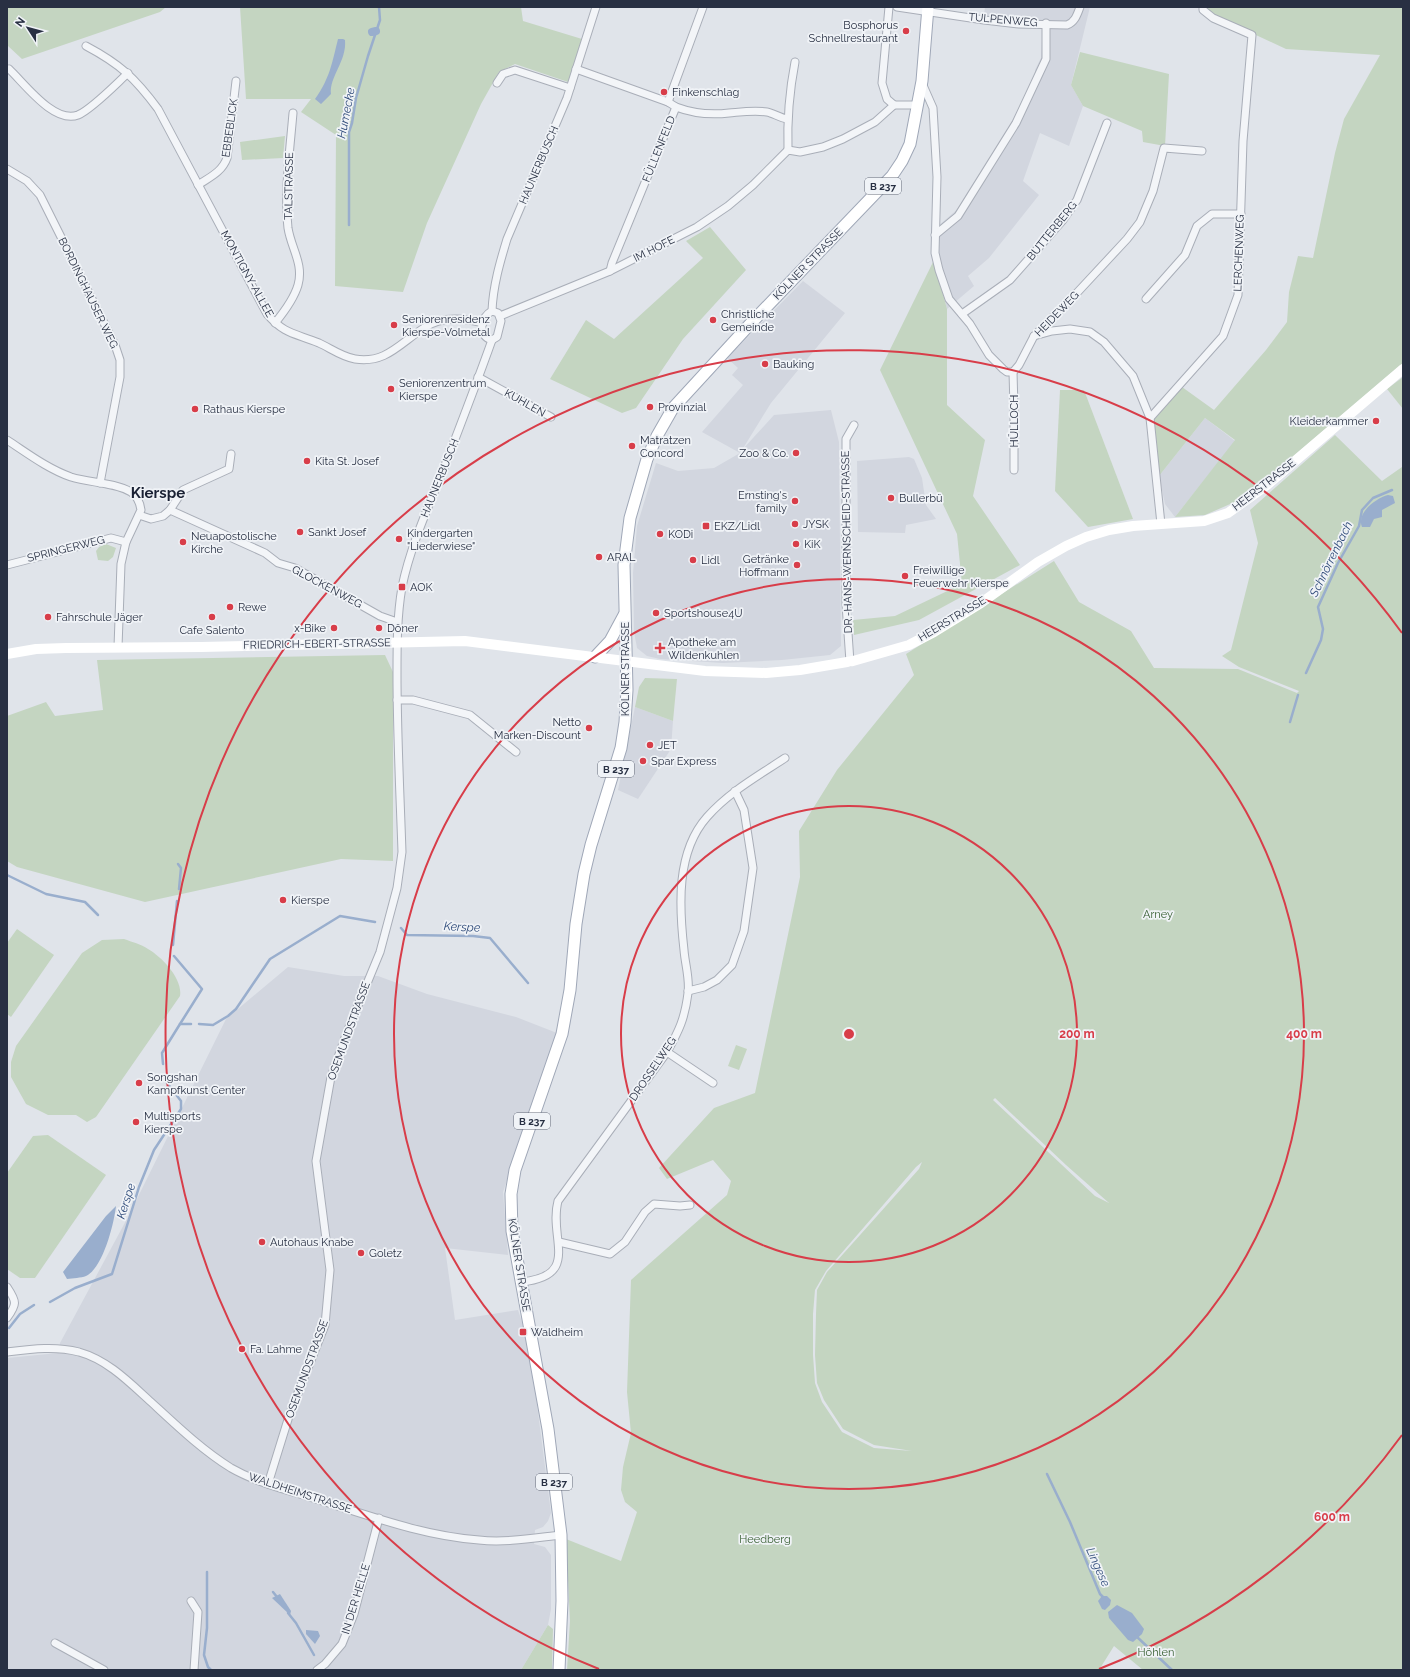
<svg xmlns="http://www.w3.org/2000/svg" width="1410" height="1677" font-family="Raleway,sans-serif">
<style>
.built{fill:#d2d6df}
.green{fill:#c4d5c1;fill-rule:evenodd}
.water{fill:#99aecd}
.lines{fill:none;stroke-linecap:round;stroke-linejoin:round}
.stream{stroke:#99aecd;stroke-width:2.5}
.canal{stroke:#99aecd;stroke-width:8}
.street-casing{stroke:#a9aeb8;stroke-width:9}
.primary-casing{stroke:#9fa7b7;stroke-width:13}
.street{stroke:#f3f5f8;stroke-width:7}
.secondary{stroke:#fff;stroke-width:10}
.primary{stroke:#fff;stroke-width:11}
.ring{fill:none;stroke:#d83d49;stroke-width:2}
.poi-dot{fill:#d83d49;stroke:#f0f3f7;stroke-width:1.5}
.labels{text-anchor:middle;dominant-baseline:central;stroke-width:3.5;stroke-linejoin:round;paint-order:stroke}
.shield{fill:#f0f3f7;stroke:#646a79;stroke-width:1}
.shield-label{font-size:10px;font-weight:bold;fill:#283043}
.street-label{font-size:11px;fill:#283043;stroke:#f0f3f7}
.poi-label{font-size:11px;fill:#283043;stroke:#f0f3f7;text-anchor:start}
.park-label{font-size:11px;fill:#396034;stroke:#f0f3f7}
.water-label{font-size:12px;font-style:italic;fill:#2f4b7a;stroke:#f0f3f7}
.district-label{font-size:15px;font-weight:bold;fill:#1a2134;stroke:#f0f3f7}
.centre{fill:#d83d49;stroke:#f0f3f7;stroke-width:2}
.ring-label{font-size:12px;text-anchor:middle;font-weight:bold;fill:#d83d49;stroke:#f0f3f7;stroke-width:3.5;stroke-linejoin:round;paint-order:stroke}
</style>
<rect width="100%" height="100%" fill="#e0e4ea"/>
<g class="built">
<path d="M985,7h105l-19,78 12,21 -14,40 -29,-13 -17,48 16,14 -50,63 -21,18 6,10 -27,23 -13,-49 3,-33 23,-20 34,-55 24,-39 17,-37v-6l6,-12 2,-32 -60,-4z"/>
<path d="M803,281l42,32 -74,90 -29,47 32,-35 57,-5 8,32 2,204 -11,9 -48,5 -59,3 -63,-4 -13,-3 -10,-8 -3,-16 -1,-59 4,-47 19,-63 22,8 36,-3 26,-15 -38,-21 41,-47 -11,-10 6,-7 -11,-10z"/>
<path d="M1205,418l30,23 -60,76 -10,-13 -6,-28z"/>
<path d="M909,457l5,2 8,19 4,27 10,14 -30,6 -1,8 -47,-1 -1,-71z"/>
<path d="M635,707l38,14 -2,28 -33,50 -20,-9z"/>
<path d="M288,967l56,9h34l49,18 89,23 41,16 -54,159 5,63 -63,-7 10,72 63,-10 4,12 14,75 15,116 -3,8 -5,6 -8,3 -1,14 11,3 6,8v54l-3,16 -27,45h-514v-312l51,-5 2,-10 68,-126 98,-198z"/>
</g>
<g class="green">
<path d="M7,7h159l-6,5 -138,47 -15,-14z"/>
<path d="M240,7h281l2,14 59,18 -14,43 -53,-18 -16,8 -18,32 -54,119 -24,69 -68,-6 1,-151 -35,-23 10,-13h-65z"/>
<path d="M1205,7h198v356l-159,135 -39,17 -30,2 60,-77 -30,-22 -46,58 -6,-56 29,-33 32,23 52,-60 21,-28 2,-30 9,-36 15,2 22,-105 9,-34 36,-64 -94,-6 -71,-33z"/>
<path d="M1080,52l89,22 -4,72 -22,-4 -1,-11 -59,-25 -12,-21z"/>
<path d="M285,136l-2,22 -41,2 -2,-18z"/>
<path d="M710,227l36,43 -63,69 -47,69 -14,5 -72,-34 36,-59 28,19 89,-81 -17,-17z"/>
<path d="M934,260l13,49v96l38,35 -12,56 47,69 -101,55 -65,15 -1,-15 42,-4 67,-32 -5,-50 -77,-164z"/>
<path d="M1403,377v32l-16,-20z"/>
<path d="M1060,390h24l49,129 -45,8 -33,-36z"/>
<path d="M1335,435l47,46 20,-14 1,-2v1205h-260l-29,-24 -15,24h-532l3,-49 -4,-82 55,22 16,-49 -12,-10 -4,-12 2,-23 8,-34 -4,-41 4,-112 96,-85 4,-14 -18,-21 -46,19 -8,-11 55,-60 41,-15 45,-216 -1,-46 38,-61 77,-95 -8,-21 148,-93 25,41 52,29 23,37 84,1 59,24 2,-2 -60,-24 -17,-11 9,-6 27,-107 -8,-33zM995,1098l71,67 43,38 -14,-7 -102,-96zM922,1162l-3,7 -92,103 -10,18 -1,24 -1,41 2,28 7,17 19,29 31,16 38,6 -38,-3 -32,-16 -20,-30 -7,-19 -2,-28v-41l2,-24 11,-19 90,-104z"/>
<path d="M106,544l10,4 -3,9 -5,4 -10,-1 -2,-9 3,-4z"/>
<path d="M385,655l8,17v189l-52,-2 -196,43 -128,-35 -10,-6v-145l39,-14 9,14 48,-6 -6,-50z"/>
<path d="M645,678l32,1 -4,42 -38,-14 4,-20z"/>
<path d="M17,929l37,26 -43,62 -4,-3v-71z"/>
<path d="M124,939c8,3 17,5 24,10 14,8 35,30 32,47l-84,121 -9,5 -11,-7h-28l-22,-11 -15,-27v-15l5,-16 66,-93 20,-13z"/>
<path d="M736,1045l11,4 -8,21 -11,-4z"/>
<path d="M48,1135l58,40 -71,103h-15l-13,-9v-96l26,-37z"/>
<path d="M548,1625l5,4 -1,41h-31z"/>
</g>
<g class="water">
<path d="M338,39h5l2,1c2,21 -16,37 -14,54l-10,10 -6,-5c15,-21 17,-36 23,-60z"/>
<path d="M1388,495l5,1 2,7 -13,7v7l-8,2 -4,8h-8c-6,-14 14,-29 26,-32z"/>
<path d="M116,1206c-2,18 -13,62 -30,70 -5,2 -13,2 -19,3l-4,-7 43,-56z"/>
<path d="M280,1594l11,17 -1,4 -18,-17z"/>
<path d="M1102,1596h5l4,4 -1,5 -5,5 -3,-1 -4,-8z"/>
<path d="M1117,1605l15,8 12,16 -2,5 -9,8 -5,-2 -19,-22 -1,-6z"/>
<path d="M306,1630l12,1 2,5 -5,8 -9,-10z"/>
</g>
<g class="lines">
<g class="stream">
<path d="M349,225v-93l3,-9 4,-25 12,-42 12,-36 -1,-13"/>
<path d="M1306,673l15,-33 2,-11 -5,-22 20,-44 21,-37 3,-16 11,-12 19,-8"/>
<path d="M1290,722l8,-27"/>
<path d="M178,864l3,4 -2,21"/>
<path d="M7,875l39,19 39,8 13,13"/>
<path d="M401,928l6,7 66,1 17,2 38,45"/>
<path d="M173,945l4,-44"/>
<path d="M174,956l28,33 -22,35"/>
<path d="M199,1024l14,1 15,-9 8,-7 34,-50 70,-43 35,6"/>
<path d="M163,1064l-1,-11 18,-29h11"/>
<path d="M50,1302l25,-14 37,-14 27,-87 15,-37 27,-41v-8l-17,-22"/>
<path d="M9,1328l11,-14 14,-9"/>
<path d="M1047,1474l23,48 30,72 4,4"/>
<path d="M207,1572v56l-3,27 4,12 3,3"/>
<path d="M273,1592l4,5"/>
<path d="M288,1613l8,10 18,32"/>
<path d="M1136,1636l36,34"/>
</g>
<path class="canal" d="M372,32l4,-1"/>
<g class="street-casing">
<g id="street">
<path d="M897,7l87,13 35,4 48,1c8,-3 10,-10 13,-18"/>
<path d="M86,46c34,18 49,32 72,63l109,205c18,21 28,19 52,29 11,5 23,14 36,16 31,5 45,-16 69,-31 17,-12 40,-10 59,-5"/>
<path d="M9,69c16,15 45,55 69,46 14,-6 38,-31 50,-42"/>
<path d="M576,69l92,33 8,5 -64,156 -2,8"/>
<path d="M497,83l6,-9 12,-4 55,18"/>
<path d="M922,83l11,25 4,69 -2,76 4,17 10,29 21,25 19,31 14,14 4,3h6l6,-7 15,-29 40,-40 53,-57 13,-17 13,-31 11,-43 38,3"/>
<path d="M668,102l35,-95"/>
<path d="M894,105h22"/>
<path d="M676,107c16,6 36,8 53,6 12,-1 25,-3 38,-1 6,1 13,6 20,7"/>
<path d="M788,150c-1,-32 1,-57 7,-88"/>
<path d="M7,169l20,12 13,14 75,150 5,15v17l-20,106"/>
<path d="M198,185c12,-8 24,-13 29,-27l9,-77"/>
<path d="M935,235l23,-19 58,-93 30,-64v-36"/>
<path d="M1146,299l39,-44 12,-29 15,-12h29"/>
<path d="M492,311c1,-25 8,-49 15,-72l60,-141 29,-91"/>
<path d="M492,311l6,2 3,8 -4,16 -5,3c-15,-4 -12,-23 0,-29z"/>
<path d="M962,314l48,-34 53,-60 14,-20 30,-77"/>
<path d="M500,316l110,-45 87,-44 31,-21 25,-21 35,-35 12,2 23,-5 20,-8 32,-17 19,-17 -7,-6 -5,-16 7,-76"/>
<path d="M275,323c9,-11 19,-24 23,-38 6,-21 -7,-37 -10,-57 -4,-35 2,-79 5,-115"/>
<path d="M1034,336l18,-5 18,-2 20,3 14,10 29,34 17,42 11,106"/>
<path d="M1013,372l1,36v62"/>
<path d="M478,377l73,40"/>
<path d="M1150,418l73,-82 15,-41 5,-154 9,-106 -39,-17 -10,-8v-3"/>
<path d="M7,440c20,13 41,29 64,37 19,6 42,5 60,15 6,4 9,11 10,18l-15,32 -5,22 -3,83"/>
<path d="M170,510l95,43 13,10 17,5 85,48 17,6"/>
<path d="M139,515l12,4 12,-3 7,-6 13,-20 46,-21 2,-15"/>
<path d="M7,565l104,-27 15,4"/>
<path d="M850,662l-4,-58v-165l8,-14"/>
<path d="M397,700h16l57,15 46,37"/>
<path d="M688,991l16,-4 13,-7 15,-15 12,-34 9,-63 -9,-58 -9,-19"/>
<path d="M667,1052l46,31"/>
<path d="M559,1242l51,12 15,-12 20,-30 9,-8 26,2 10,-1"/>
<path d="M521,1282c61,-6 27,-44 37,-81l109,-149c12,-21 18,-34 21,-59 2,-14 -3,-29 -4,-43 -5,-44 -8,-98 23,-133 22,-25 51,-41 78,-59"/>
<path d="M7,1287c10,15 10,17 0,31"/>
<path d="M7,1352c25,-3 48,-6 72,0 29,8 51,31 72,50 25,23 51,48 80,66 28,16 61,23 91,33 51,16 103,35 157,39 26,3 55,-2 82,-5"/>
<path d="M268,1484l22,-71 35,-88 5,-55 -14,-109 15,-84 16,-45 33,-80 17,-64 5,-36c-2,-59 -5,-118 -5,-178 0,-29 0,-58 5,-87 8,-39 25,-77 40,-114 17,-44 34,-88 50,-133"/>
<path d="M191,1601l7,11 -4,58"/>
<path d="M55,1643l49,27"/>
<path d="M317,1670l8,-6 17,-20 12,-30 25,-96"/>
</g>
</g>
<g class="primary-casing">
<g id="primary">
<path d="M595,657l15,-16 14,-26"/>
<path d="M559,1670l3,-69 -1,-66 -13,-106 -36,-198 -1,-37 4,-24 47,-136 8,-44 6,-66 8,-50 7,-29 30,-97 4,-26 2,-32 -3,-125 6,-47 17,-59 10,-23 16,-28 79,-86 140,-146 10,-15 8,-17 12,-63 6,-74"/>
</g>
</g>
<use href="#street" class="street"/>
<path class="secondary" d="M7,654l29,-5 30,-1 135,-1 264,-6 240,30 61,2 34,-3 53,-9 56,-16 25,-13 47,-29 57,-41 28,-16 20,-9 23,-7 24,-4 71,-5 24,-8 39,-28 136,-116"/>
<use href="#primary" class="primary"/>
</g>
<g class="ring">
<circle cx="849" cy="1034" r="228"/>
<circle cx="849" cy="1034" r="455"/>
<path d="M1402 1435A683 683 0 0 1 1099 1669M599 1669A683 683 0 1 1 1402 633"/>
</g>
<g class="poi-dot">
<circle cx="906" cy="31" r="4"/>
<circle cx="664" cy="92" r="4"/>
<circle cx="713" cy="320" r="4"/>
<circle cx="394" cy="325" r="4"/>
<circle cx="765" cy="364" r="4"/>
<circle cx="391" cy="389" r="4"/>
<circle cx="650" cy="407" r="4"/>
<circle cx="195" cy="409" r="4"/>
<circle cx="1376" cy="421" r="4"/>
<circle cx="632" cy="446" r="4"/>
<circle cx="796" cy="453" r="4"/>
<circle cx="307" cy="461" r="4"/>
<circle cx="891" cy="498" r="4"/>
<circle cx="795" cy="501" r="4"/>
<circle cx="795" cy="524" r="4"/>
<rect x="702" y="522" width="8" height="8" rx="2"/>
<circle cx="300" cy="532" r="4"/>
<circle cx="660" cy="534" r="4"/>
<circle cx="399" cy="539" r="4"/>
<circle cx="183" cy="542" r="4"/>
<circle cx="796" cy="544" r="4"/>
<circle cx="599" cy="557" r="4"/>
<circle cx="693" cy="560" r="4"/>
<circle cx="797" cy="565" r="4"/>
<circle cx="905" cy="576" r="4"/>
<rect x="398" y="583" width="8" height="8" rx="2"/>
<circle cx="230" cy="607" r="4"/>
<circle cx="656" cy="613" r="4"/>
<circle cx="48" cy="617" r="4"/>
<circle cx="212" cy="617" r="4"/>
<circle cx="334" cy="628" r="4"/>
<circle cx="379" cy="628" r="4"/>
<path d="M658 642h4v4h4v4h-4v4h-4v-4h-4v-4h4z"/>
<circle cx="589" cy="728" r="4"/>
<circle cx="650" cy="745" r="4"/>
<circle cx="643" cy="761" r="4"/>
<circle cx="283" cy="900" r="4"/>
<circle cx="139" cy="1083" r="4"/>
<circle cx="136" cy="1122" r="4"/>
<circle cx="262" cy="1242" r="4"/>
<circle cx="361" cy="1253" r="4"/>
<rect x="519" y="1328" width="8" height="8" rx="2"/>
<circle cx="242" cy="1349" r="4"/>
</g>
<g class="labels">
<g class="shield">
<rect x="865" y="178" width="36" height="16" rx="3"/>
<rect x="598" y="761" width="36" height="16" rx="3"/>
<rect x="514" y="1113" width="36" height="16" rx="3"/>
<rect x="536" y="1474" width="36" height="16" rx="3"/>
</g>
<g class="shield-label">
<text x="883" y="186">B 237</text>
<text x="616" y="769">B 237</text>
<text x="532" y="1121">B 237</text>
<text x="554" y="1482">B 237</text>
</g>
<g class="street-label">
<text transform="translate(1003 20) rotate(5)">TULPENWEG</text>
<text transform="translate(230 128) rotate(-82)">EBBEBLICK</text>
<text transform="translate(659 149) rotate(-68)">FÜLLENFELD</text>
<text transform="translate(539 165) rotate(-67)">HAUNERBUSCH</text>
<text transform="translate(289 186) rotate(-89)">TALSTRASSE</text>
<text transform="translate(1052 231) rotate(-51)">BUTTERBERG</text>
<text transform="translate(654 249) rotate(-27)">IM HOFE</text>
<text transform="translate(1239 253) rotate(-88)">LERCHENWEG</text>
<text transform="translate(808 264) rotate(-46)">KÖLNER STRASSE</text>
<text transform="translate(247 274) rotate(61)">MONTIGNY-ALLEE</text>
<text transform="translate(88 293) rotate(64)">BORDINGHAUSER WEG</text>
<text transform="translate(1057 314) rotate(-46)">HEIDEWEG</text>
<text transform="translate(525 403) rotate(29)">KUHLEN</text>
<text transform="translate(1014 421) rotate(-90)">HÜLLOCH</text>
<text transform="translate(440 478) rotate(-68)">HAUNERBUSCH</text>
<text transform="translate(1264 485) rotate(-38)">HEERSTRASSE</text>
<text transform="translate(847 542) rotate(-91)">DR.-HANS-WERNSCHEID-STRASSE</text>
<text transform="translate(66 549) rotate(-14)">SPRINGERWEG</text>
<text transform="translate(327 587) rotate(28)">GLOCKENWEG</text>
<text transform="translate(952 619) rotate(-31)">HEERSTRASSE</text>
<text transform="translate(317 644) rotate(-1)">FRIEDRICH-EBERT-STRASSE</text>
<text transform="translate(625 669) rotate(-90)">KÖLNER STRASSE</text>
<text transform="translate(349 1031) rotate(-70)">OSEMUNDSTRASSE</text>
<text transform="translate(653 1069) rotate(-56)">DROSSELWEG</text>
<text transform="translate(519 1265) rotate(81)">KÖLNER STRASSE</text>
<text transform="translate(307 1369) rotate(-70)">OSEMUNDSTRASSE</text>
<text transform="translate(300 1493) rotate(18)">WALDHEIMSTRASSE</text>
<text transform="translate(356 1599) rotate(-73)">IN DER HELLE</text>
</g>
<g class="poi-label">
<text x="898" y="25" text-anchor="end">Bosphorus<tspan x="898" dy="13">Schnellrestaurant</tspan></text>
<text x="672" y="92">Finkenschlag</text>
<text x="721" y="314">Christliche<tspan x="721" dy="13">Gemeinde</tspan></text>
<text x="402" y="319">Seniorenresidenz<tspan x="402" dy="13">Kierspe-Volmetal</tspan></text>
<text x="773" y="364">Bauking</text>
<text x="399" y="383">Seniorenzentrum<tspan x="399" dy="13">Kierspe</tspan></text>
<text x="658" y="407">Provinzial</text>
<text x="203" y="409">Rathaus Kierspe</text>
<text x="1368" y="421" text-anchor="end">Kleiderkammer</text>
<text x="640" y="440">Matratzen<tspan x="640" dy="13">Concord</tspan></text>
<text x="788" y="453" text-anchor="end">Zoo &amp; Co.</text>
<text x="315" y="461">Kita St. Josef</text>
<text x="787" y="495" text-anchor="end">Ernsting's<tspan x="787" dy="13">family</tspan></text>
<text x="899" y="498">Bullerbü</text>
<text x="803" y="524">JYSK</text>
<text x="714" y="526">EKZ/Lidl</text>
<text x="308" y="532">Sankt Josef</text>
<text x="407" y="533">Kindergarten<tspan x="407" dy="13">"Liederwiese"</tspan></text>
<text x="668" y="534">KODi</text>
<text x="191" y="536">Neuapostolische<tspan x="191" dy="13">Kirche</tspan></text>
<text x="804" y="544">KiK</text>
<text x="607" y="557">ARAL</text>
<text x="789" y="559" text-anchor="end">Getränke<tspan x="789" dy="13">Hoffmann</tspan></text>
<text x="701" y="560">Lidl</text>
<text x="913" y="570">Freiwillige<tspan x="913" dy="13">Feuerwehr Kierspe</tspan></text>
<text x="410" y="587">AOK</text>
<text x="238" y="607">Rewe</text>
<text x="664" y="613">Sportshouse4U</text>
<text x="56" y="617">Fahrschule Jäger</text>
<text x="326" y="628" text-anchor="end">x-Bike</text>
<text x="387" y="628">Döner</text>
<text x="212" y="630" text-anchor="middle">Cafe Salento</text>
<text x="668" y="642">Apotheke am<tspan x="668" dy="13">Wildenkuhlen</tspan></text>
<text x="581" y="722" text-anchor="end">Netto<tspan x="581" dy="13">Marken-Discount</tspan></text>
<text x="658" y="745">JET</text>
<text x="651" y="761">Spar Express</text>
<text x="291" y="900">Kierspe</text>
<text x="147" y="1077">Songshan<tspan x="147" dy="13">Kampfkunst Center</tspan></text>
<text x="144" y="1116">Multisports<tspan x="144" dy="13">Kierspe</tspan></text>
<text x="270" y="1242">Autohaus Knabe</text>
<text x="369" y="1253">Goletz</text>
<text x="531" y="1332">Waldheim</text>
<text x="250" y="1349">Fa. Lahme</text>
</g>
<g class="park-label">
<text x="1158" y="914">Arney</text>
<text x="765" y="1539">Heedberg</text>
<text x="1156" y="1652">Höhlen</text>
</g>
<g class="water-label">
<text transform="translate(346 113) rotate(-79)">Humecke</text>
<text transform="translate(1331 559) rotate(-64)">Schnörrenbach</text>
<text transform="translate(462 927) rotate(3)">Kerspe</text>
<text transform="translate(126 1201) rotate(-72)">Kerspe</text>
<text transform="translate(1098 1567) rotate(66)">Lingese</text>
</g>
<g class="district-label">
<text x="158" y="493">Kierspe</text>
</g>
</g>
<circle cx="849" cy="1034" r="6" class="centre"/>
<g class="ring-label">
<text x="1077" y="1038">200 m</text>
<text x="1304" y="1038">400 m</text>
<text x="1332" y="1521">600 m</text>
</g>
<rect width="1410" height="1677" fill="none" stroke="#283043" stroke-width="16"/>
<g transform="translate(28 28) rotate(306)" stroke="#f0f3f7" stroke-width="3" paint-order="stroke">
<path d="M0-3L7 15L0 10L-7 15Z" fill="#283043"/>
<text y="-6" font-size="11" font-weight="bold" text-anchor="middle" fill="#283043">N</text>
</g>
</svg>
